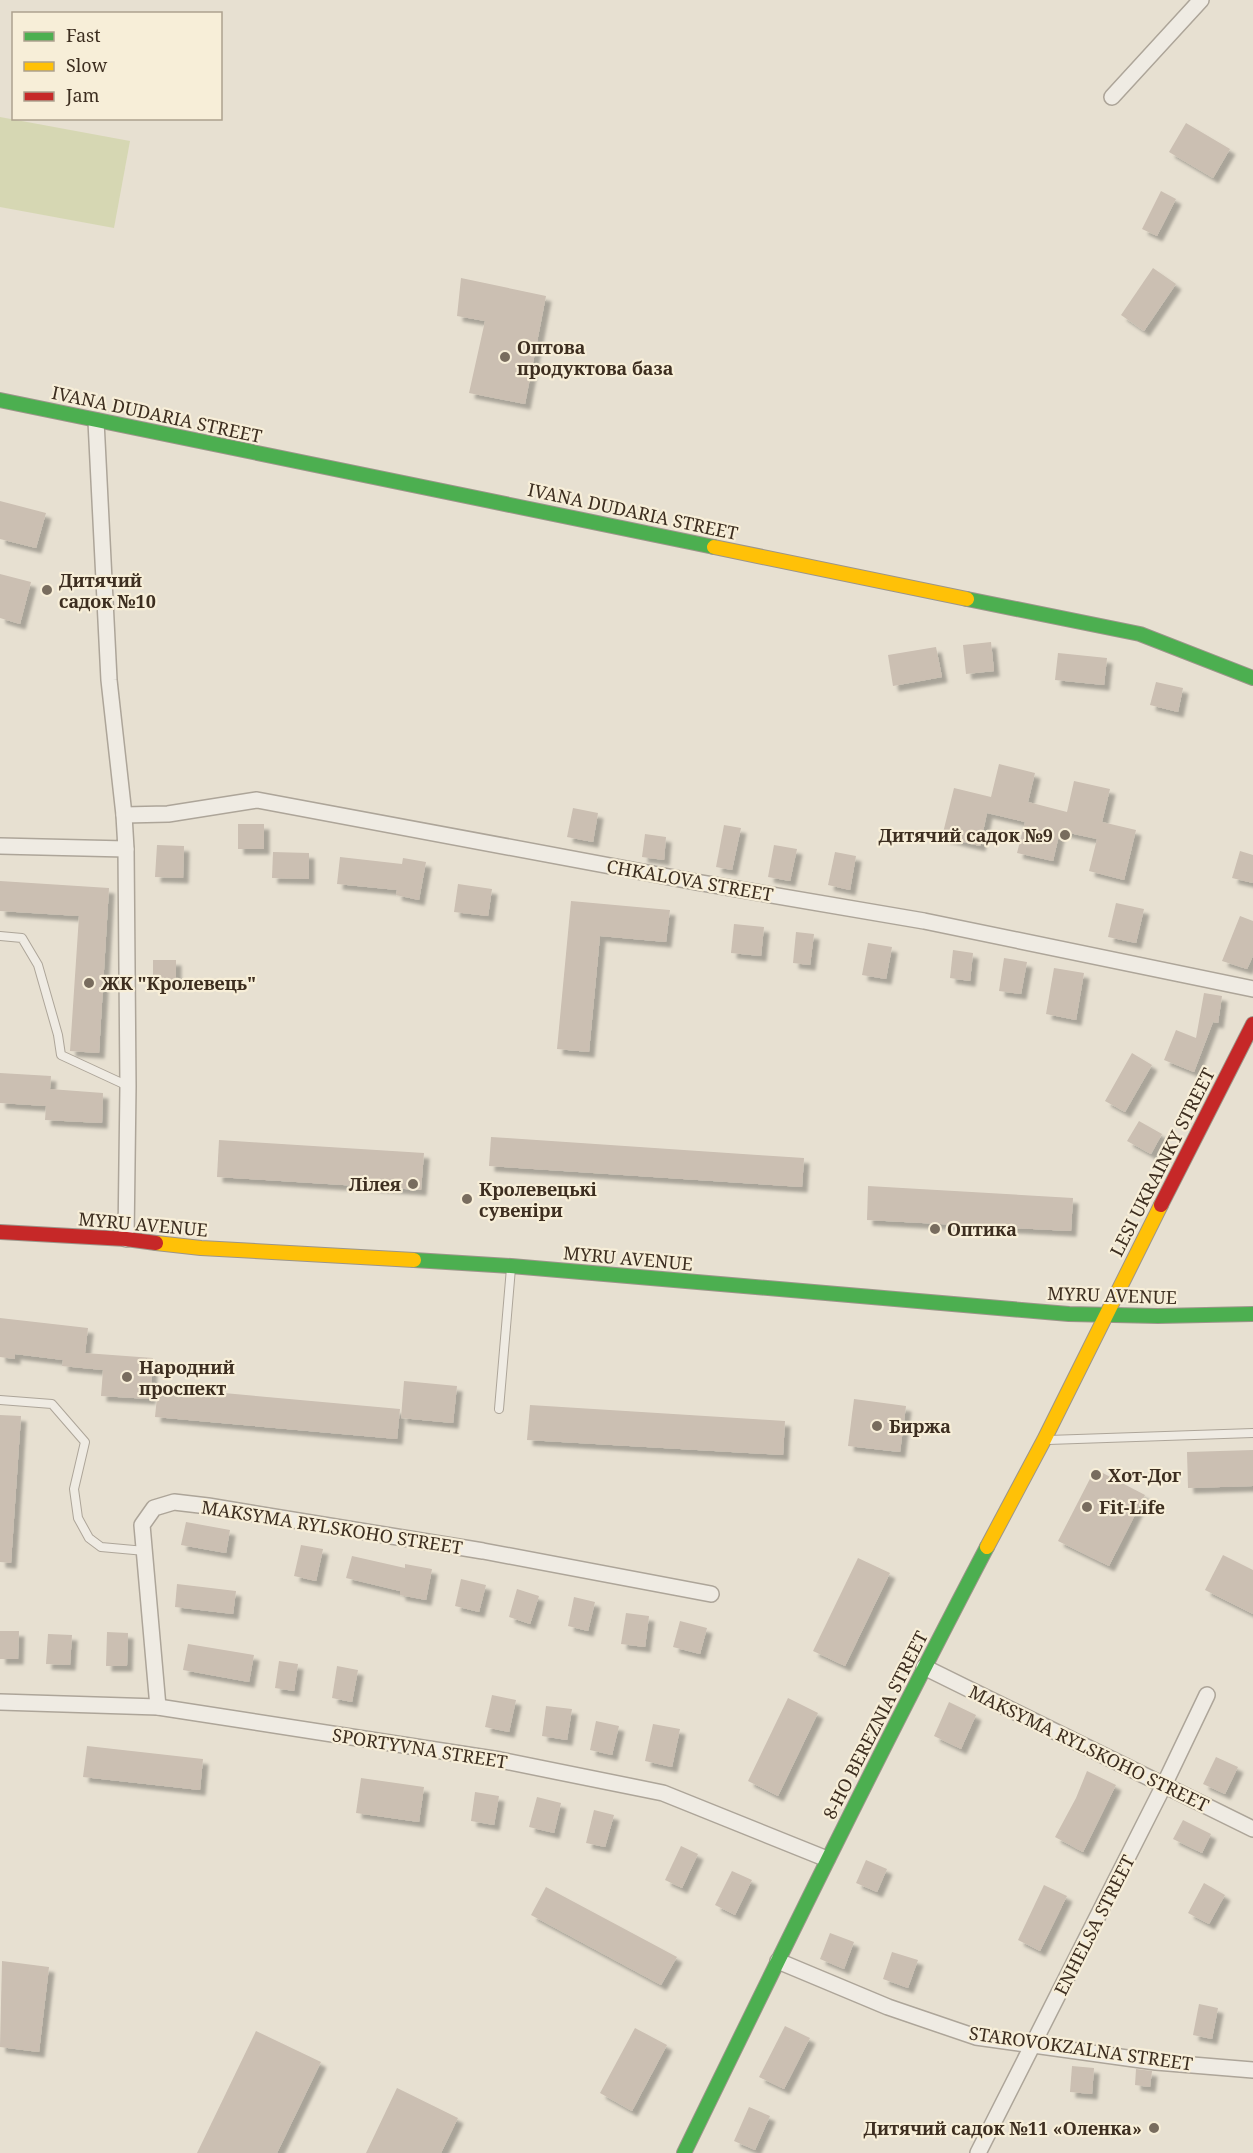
<svg xmlns="http://www.w3.org/2000/svg" width="1253" height="2153" font-family="'Noto Serif',serif">
<style>
.green{fill:#d6d7b3}
.building{fill:#cbbfb2;filter:url(#shadow)}
.lines{fill:none;stroke-linecap:round;stroke-linejoin:round}
.lane-casing{stroke:#ada599;stroke-width:10}
.street-casing{stroke:#ada599;stroke-width:18}
.fast-casing{stroke:#9c958a;stroke-width:16}
.slow-casing{stroke:#9c958a;stroke-width:16}
.jam-casing{stroke:#9c958a;stroke-width:16}
.lane{stroke:#efebe3;stroke-width:8}
.street{stroke:#efebe3;stroke-width:15}
.fast{stroke:#4caf50;stroke-width:14}
.slow{stroke:#ffc107;stroke-width:14}
.jam{stroke:#c62828;stroke-width:14}
.poi-dot{fill:#786c5e;stroke:#f7eed8;stroke-width:2}
.labels{text-anchor:middle;dominant-baseline:central;stroke-width:4.5;stroke-linejoin:round;paint-order:stroke}
.poi-label{font-size:18px;font-weight:bold;fill:#3d2e20;stroke:#f7eed8;text-anchor:start}
.street-label{font-size:18px;fill:#3d2e20;stroke:#f7eed8}
</style>
<defs>
<filter id="shadow"><feDropShadow dx="5.5" dy="5.5" stdDeviation="1.5" flood-color="#0004"/></filter>
</defs>
<rect width="100%" height="100%" fill="#e7e0d1"/>
<path class="green" d="M0,117l130,24 -16,87 -114,-21z"/>
<g class="building">
<path d="M1186,123l44,26 -17,29 -44,-26z"/>
<path d="M1161,191l15,8 -19,37 -15,-7z"/>
<path d="M1153,268l23,16 -32,47 -23,-16z"/>
<path d="M461,278l85,18 -21,108 -56,-11 16,-72 -28,-5z"/>
<path d="M0,501l46,12 -10,35 -36,-9z"/>
<path d="M0,574l31,8 -11,42 -20,-6z"/>
<path d="M991,642l3,29 -28,3 -3,-29z"/>
<path d="M936,647l6,30 -49,9 -5,-31z"/>
<path d="M1058,653l49,5 -3,27 -49,-5z"/>
<path d="M1156,682l27,6 -5,24 -28,-7z"/>
<path d="M999,764l36,9 -7,29 39,10 7,-31 36,8 -8,33 34,8 -12,50 -35,-9 8,-32 -37,-8 -7,30 -36,-8 8,-31 -38,-9 -7,33 -38,-9 12,-49 37,9z"/>
<path d="M573,808l25,5 -5,29 -26,-5z"/>
<rect x="238" y="824" width="26" height="25"/>
<path d="M724,825l17,3 -9,42 -16,-3z"/>
<path d="M645,834l21,3 -2,23 -22,-3z"/>
<path d="M157,845l27,1 -1,32 -28,-1z"/>
<path d="M774,845l23,4 -7,32 -22,-4z"/>
<path d="M1240,851l13,4v28l-21,-5z"/>
<path d="M273,852l36,1v26l-37,-1z"/>
<path d="M835,852l21,4 -6,34 -22,-5z"/>
<path d="M340,857l62,7 1,-6 23,4 -7,38 -23,-5 1,-5 -60,-6z"/>
<path d="M0,881l109,7 -10,165 -29,-2 9,-135 -79,-5z"/>
<path d="M458,884l34,5 -4,27 -34,-4z"/>
<path d="M571,901l99,9 -4,32 -66,-6 -11,116 -32,-3z"/>
<path d="M1116,903l28,6 -8,34 -28,-6z"/>
<path d="M1240,916l13,5v35l-6,13 -25,-8z"/>
<path d="M734,924l30,3 -3,29 -30,-3z"/>
<path d="M796,932l18,2 -4,31 -17,-2z"/>
<path d="M868,943l24,4 -6,32 -24,-4z"/>
<path d="M953,950l20,3 -3,28 -20,-3z"/>
<path d="M1004,958l23,4 -6,32 -22,-3z"/>
<rect x="153" y="960" width="23" height="23"/>
<path d="M1054,968l30,5 -8,47 -30,-6z"/>
<path d="M1204,993l18,3 -4,27 -5,-1 -19,50 -30,-12 12,-30 20,8z"/>
<path d="M1132,1053l20,12 -27,47 -20,-11z"/>
<path d="M0,1073l51,3 -1,13 53,4 -1,30 -57,-3 1,-14 -46,-3z"/>
<path d="M1139,1121l23,13 -11,20 -24,-13z"/>
<path d="M491,1137l313,21 -2,29 -313,-21z"/>
<path d="M219,1140l205,13 -3,37 -204,-13z"/>
<path d="M868,1186l205,12 -2,33 -204,-11z"/>
<path d="M0,1318l88,10 -3,25 68,5 -3,41 -49,-3 2,-26 -41,-4 1,-6 -48,-6v5l-15,-2z"/>
<path d="M404,1381l53,5 -4,37 -52,-5z"/>
<path d="M158,1387l242,22 -3,30 -242,-22z"/>
<path d="M854,1399l52,7 -6,46 -52,-6z"/>
<path d="M530,1405l255,16 -2,34 -256,-15z"/>
<path d="M0,1415l21,1 -10,147 -11,-1z"/>
<path d="M1253,1450v36l-65,2 -1,-36z"/>
<path d="M1095,1469l50,26 -36,71 -51,-25z"/>
<path d="M186,1522l44,8 -4,23 -45,-8z"/>
<path d="M301,1545l22,4 -7,32 -22,-5z"/>
<path d="M1223,1555l30,15v44l-48,-24z"/>
<path d="M352,1556l53,12v-4l27,5 -6,31 -26,-5v-4l-54,-13z"/>
<path d="M858,1558l32,15 -45,93 -32,-15z"/>
<path d="M461,1579l25,6 -7,27 -24,-6z"/>
<path d="M177,1584l59,7 -3,23 -58,-7z"/>
<path d="M517,1589l22,7 -9,28 -21,-7z"/>
<path d="M574,1597l21,5 -7,29 -20,-5z"/>
<path d="M626,1613l23,3 -4,31 -24,-3z"/>
<path d="M680,1621l27,7 -7,26 -27,-7z"/>
<path d="M0,1631h19l-1,28h-18z"/>
<path d="M107,1632l21,1 -1,33h-21z"/>
<path d="M48,1634l24,1 -2,30 -24,-1z"/>
<path d="M188,1644l66,11 -5,27 -66,-12z"/>
<path d="M279,1661l19,3 -4,27 -19,-3z"/>
<path d="M337,1666l21,4 -6,32 -20,-4z"/>
<path d="M492,1695l24,5 -7,32 -24,-5z"/>
<path d="M788,1698l30,15 -40,83 -30,-15z"/>
<path d="M949,1702l27,13 -15,34 -27,-13z"/>
<path d="M546,1706l26,3 -5,31 -25,-4z"/>
<path d="M596,1721l23,5 -7,29 -22,-5z"/>
<path d="M653,1724l27,5 -8,38 -27,-6z"/>
<path d="M87,1746l116,13 -3,31 -117,-13z"/>
<path d="M1216,1757l22,10 -13,27 -22,-10z"/>
<path d="M1087,1771l29,14 -33,67 -28,-15 21,-39z"/>
<path d="M361,1778l63,9 -5,35 -63,-9z"/>
<path d="M475,1792l24,4 -5,29 -23,-4z"/>
<path d="M537,1797l24,6 -7,30 -25,-6z"/>
<path d="M594,1810l20,5 -9,32 -19,-4z"/>
<path d="M1183,1820l28,14 -9,19 -29,-14z"/>
<path d="M681,1846l17,8 -16,34 -17,-8z"/>
<path d="M866,1860l21,9 -10,23 -21,-9z"/>
<path d="M732,1871l20,9 -17,35 -20,-10z"/>
<path d="M1204,1883l21,12 -16,29 -21,-11z"/>
<path d="M1044,1885l23,11 -27,55 -22,-11z"/>
<path d="M546,1887l131,70 -16,28 -130,-70z"/>
<path d="M830,1933l24,9 -10,27 -24,-10z"/>
<path d="M892,1952l26,8 -10,28 -25,-9z"/>
<path d="M2,1961l47,6 -10,85 -39,-5z"/>
<path d="M1199,2004l19,4 -6,31 -19,-4z"/>
<path d="M785,2026l25,12 -26,51 -25,-12z"/>
<path d="M635,2028l32,17 -35,66 -32,-18z"/>
<path d="M256,2031l65,31 -44,91h-80z"/>
<path d="M1072,2066l22,2 -2,26 -22,-2z"/>
<path d="M1136,2069l16,2 -2,16 -15,-2z"/>
<path d="M397,2088l61,30 -17,35h-75z"/>
<path d="M749,2107l21,9 -15,34 -21,-9z"/>
</g>
<g class="lines">
<g class="lane-casing">
<g id="lane">
<path d="M0,936l22,2 16,27 20,70 3,20 67,31"/>
<path d="M0,1400l52,4 33,38 -11,47 4,29 11,20 12,9 44,4"/>
<path d="M499,1409l12,-141"/>
<path d="M1048,1440l205,-7"/>
</g>
</g>
<g class="street-casing">
<g id="street">
<path d="M1112,97l89,-97"/>
<path d="M124,815l44,-1 89,-14 439,82 228,39 329,68"/>
<path d="M0,846l126,3 -2,-34 -15,-135 -13,-259"/>
<path d="M126,1239l2,-153 -2,-237"/>
<path d="M924,1667l329,162"/>
<path d="M0,1702l158,5 342,53 163,33 164,66"/>
<path d="M158,1707l-16,-182 12,-17 20,-6 34,4 275,45 228,43"/>
<path d="M778,1961l110,46 88,30 180,25 97,8"/>
<path d="M978,2153l186,-368 43,-90"/>
</g>
</g>
<g class="fast-casing">
<g id="fast">
<path d="M0,400l714,147"/>
<path d="M967,599l173,35 113,44"/>
<path d="M414,1260l97,6 558,48 89,2 95,-2"/>
<path d="M684,2153c99,-203 198,-406 303,-606"/>
</g>
</g>
<g class="slow-casing">
<g id="slow">
<path d="M714,547l253,52"/>
<path d="M156,1243l45,5 213,12"/>
<path d="M987,1547l57,-107 117,-235"/>
</g>
</g>
<g class="jam-casing">
<g id="jam">
<path d="M1161,1205l92,-181"/>
<path d="M0,1232l126,7 30,4"/>
</g>
</g>
<use href="#lane" class="lane"/>
<use href="#street" class="street"/>
<use href="#fast" class="fast"/>
<use href="#slow" class="slow"/>
<use href="#jam" class="jam"/>
</g>
<g class="poi-dot">
<circle cx="505" cy="357" r="6"/>
<circle cx="47" cy="590" r="6"/>
<circle cx="1065" cy="835" r="6"/>
<circle cx="89" cy="983" r="6"/>
<circle cx="413" cy="1184" r="6"/>
<circle cx="467" cy="1199" r="6"/>
<circle cx="935" cy="1229" r="6"/>
<circle cx="127" cy="1377" r="6"/>
<circle cx="877" cy="1426" r="6"/>
<circle cx="1096" cy="1475" r="6"/>
<circle cx="1087" cy="1507" r="6"/>
<circle cx="1154" cy="2128" r="6"/>
</g>
<g class="labels">
<g class="poi-label">
<text x="517" y="347">Оптова<tspan x="517" dy="21">продуктова база</tspan></text>
<text x="59" y="580">Дитячий<tspan x="59" dy="21">садок №10</tspan></text>
<text x="1053" y="835" text-anchor="end">Дитячий садок №9</text>
<text x="101" y="983">ЖК "Кролевець"</text>
<text x="401" y="1184" text-anchor="end">Лілея</text>
<text x="479" y="1189">Кролевецькі<tspan x="479" dy="21">сувеніри</tspan></text>
<text x="947" y="1229">Оптика</text>
<text x="139" y="1367">Народний<tspan x="139" dy="21">проспект</tspan></text>
<text x="889" y="1426">Биржа</text>
<text x="1108" y="1475">Хот-Дог</text>
<text x="1099" y="1507">Fit-Life</text>
<text x="1142" y="2128" text-anchor="end">Дитячий садок №11 «Оленка»</text>
</g>
<g class="street-label">
<text transform="translate(157 414) rotate(12)">IVANA DUDARIA STREET</text>
<text transform="translate(633 511) rotate(12)">IVANA DUDARIA STREET</text>
<text transform="translate(690 880) rotate(10)">CHKALOVA STREET</text>
<text transform="translate(1162 1162) rotate(-63)">LESI UKRAINKY STREET</text>
<text transform="translate(143 1224) rotate(5)">MYRU AVENUE</text>
<text transform="translate(628 1258) rotate(5)">MYRU AVENUE</text>
<text transform="translate(1112 1295) rotate(2)">MYRU AVENUE</text>
<text transform="translate(332 1527) rotate(9)">MAKSYMA RYLSKOHO STREET</text>
<text transform="translate(875 1725) rotate(-63)">8-HO BEREZNIA STREET</text>
<text transform="translate(420 1748) rotate(9)">SPORTYVNA STREET</text>
<text transform="translate(1089 1748) rotate(26)">MAKSYMA RYLSKOHO STREET</text>
<text transform="translate(1094 1925) rotate(-63)">ENHELSA STREET</text>
<text transform="translate(1081 2048) rotate(8)">STAROVOKZALNA STREET</text>
</g>
</g>
<rect x="12" y="12" width="210" height="108" fill="#f7eed8" stroke="#ada18e" stroke-width="1.5"/>
<rect x="24" y="32" width="30" height="9" fill="#4caf50" stroke="#ada18e" stroke-width="1.5"/>
<text x="66" y="42" font-size="18" fill="#3d2e20">Fast</text>
<rect x="24" y="62" width="30" height="9" fill="#ffc107" stroke="#ada18e" stroke-width="1.5"/>
<text x="66" y="72" font-size="18" fill="#3d2e20">Slow</text>
<rect x="24" y="92" width="30" height="9" fill="#c62828" stroke="#ada18e" stroke-width="1.5"/>
<text x="66" y="102" font-size="18" fill="#3d2e20">Jam</text>
</svg>
